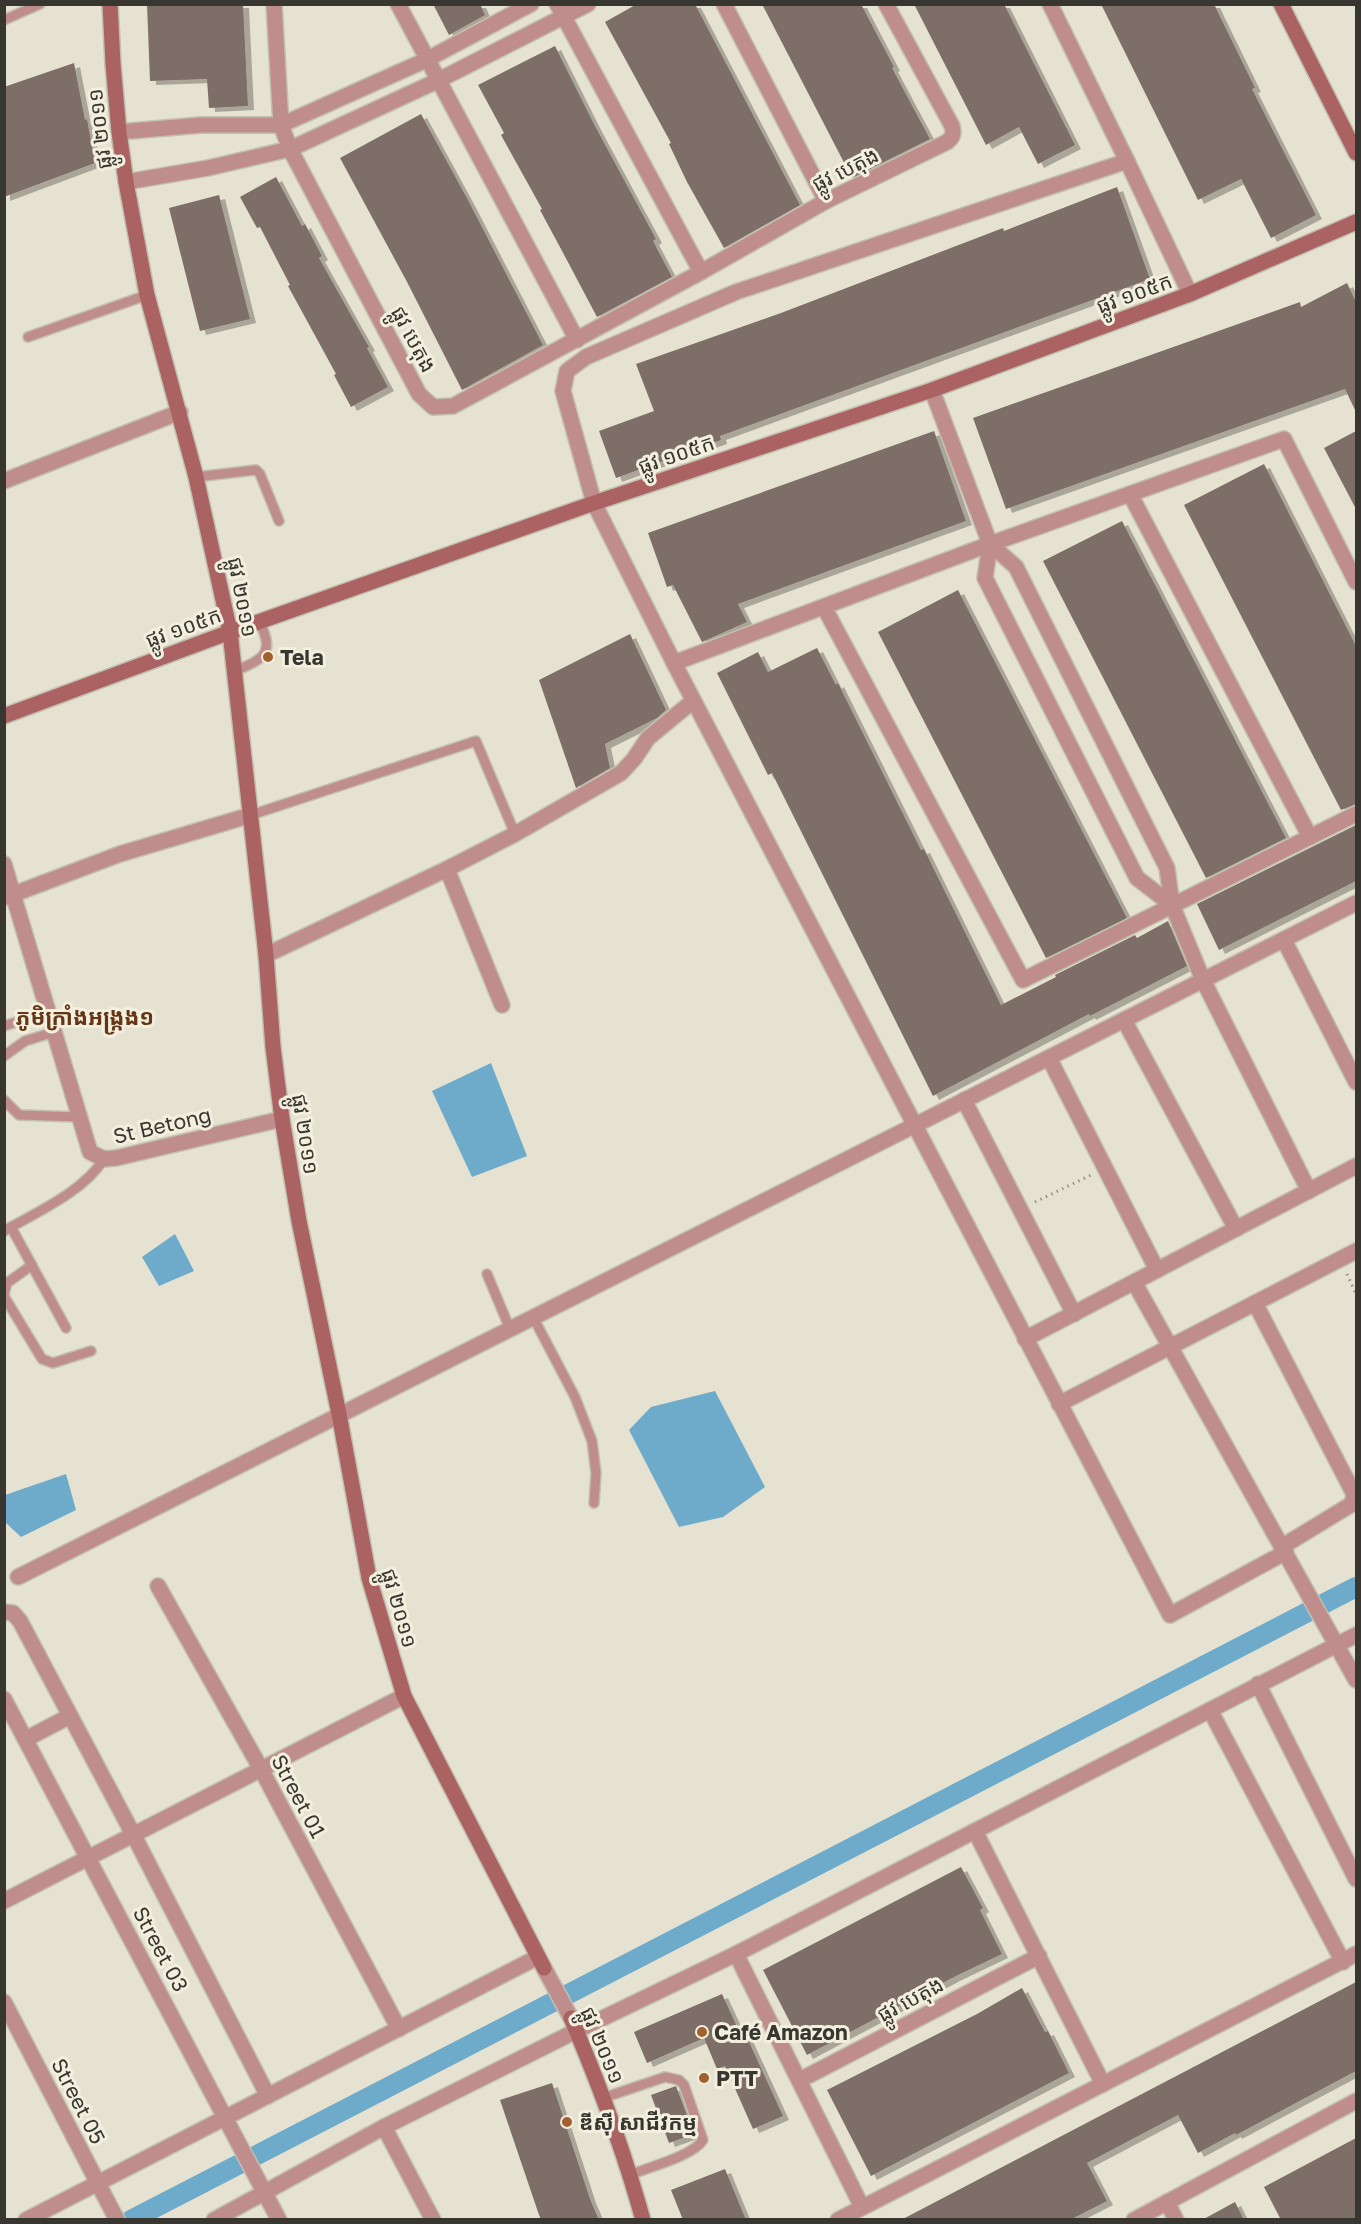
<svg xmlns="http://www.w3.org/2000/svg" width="1361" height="2224" font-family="'Golos Text','Noto Sans Khmer',sans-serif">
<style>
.water{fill:#6eaac9}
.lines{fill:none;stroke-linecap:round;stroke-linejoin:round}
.canal{stroke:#6eaac9;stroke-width:20}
.building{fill:#7e6e68;filter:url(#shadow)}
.service-casing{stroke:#c3c0b1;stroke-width:12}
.minor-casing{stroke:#c3c0b1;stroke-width:18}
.tertiary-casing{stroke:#c3c0b1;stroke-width:18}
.secondary-casing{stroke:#c3c0b1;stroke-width:18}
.path{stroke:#969387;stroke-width:3;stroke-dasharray:1.5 4.5;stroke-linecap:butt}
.service{stroke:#bf8d8b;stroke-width:9}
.minor{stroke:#bf8d8b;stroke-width:15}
.tertiary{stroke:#bf8d8b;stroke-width:15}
.secondary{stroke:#aa6362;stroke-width:15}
.poi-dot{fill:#a35f30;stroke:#f3efde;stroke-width:2}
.labels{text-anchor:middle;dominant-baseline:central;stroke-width:6;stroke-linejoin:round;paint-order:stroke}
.street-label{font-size:21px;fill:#383630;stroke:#f3efde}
.poi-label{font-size:21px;font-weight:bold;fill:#383630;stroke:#f3efde;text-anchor:start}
.neighbourhood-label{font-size:22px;font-weight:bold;fill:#643615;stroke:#f3efde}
</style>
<defs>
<filter id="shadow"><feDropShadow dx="6" dy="4" stdDeviation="0" flood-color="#0004"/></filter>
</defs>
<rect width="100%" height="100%" fill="#e6e2d1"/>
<g class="water">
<path d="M491,1063l36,93 -55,21 -40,-86z"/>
<path d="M175,1234l19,37 -35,15 -17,-29z"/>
<path d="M715,1391l50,96 -42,30 -44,10 -50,-97 22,-23z"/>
<path d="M66,1474l10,36 -55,27 -16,-15v-27z"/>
</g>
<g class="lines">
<path class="canal" d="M131,2220l1225,-633"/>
</g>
<g class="building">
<path d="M147,4h96l5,102 -39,2 -2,-29 -57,2z"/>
<path d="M433,4h47l5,11 -36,20z"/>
<path d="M637,4h58l105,201 -76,43 -37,-66 -18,-38 2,-1 -66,-121z"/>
<path d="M762,4h99l33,63 -2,1 38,71 -78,39z"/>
<path d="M914,4h90l71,141 -37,19 -19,-37 -33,18z"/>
<path d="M1101,4h113l41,84 -3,1 64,126 -45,23 -30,-59 -43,21z"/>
<path d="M555,46l40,80 61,113 -3,2 19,36 -75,40 -36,-68 -21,-39 2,-1 -41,-74 3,-2 -26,-48z"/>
<path d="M74,63l11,57 2,-1 8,44 -91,34v-110z"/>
<path d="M421,114l47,86 75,145 -81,45 -56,-110 -66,-122z"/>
<path d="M276,177l26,49 3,-2 17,32 -3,2 50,89 -2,1 21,39 -37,20 -17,-32 2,-1 -48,-88 2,-1 -30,-58 -3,1 -17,-31z"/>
<path d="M1117,187l33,92 -430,157 1,4 -105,38 -17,-47 55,-20 -18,-47 145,-51 222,-85 1,3z"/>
<path d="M219,195l31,124 -50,12 -31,-123z"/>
<path d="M1347,283l9,19v110l-11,-23 -339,120 -33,-91 327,-116 1,5z"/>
<path d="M934,431l32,90 -228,83 9,18 -45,20 -29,-57 -6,2 -19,-54z"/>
<path d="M1356,431v78l-32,-61z"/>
<path d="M1264,464l92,182v158l-15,6 -157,-305z"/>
<path d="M1122,521l164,317 -80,40 -163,-317z"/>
<path d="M958,590l169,328 -81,40 -168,-326z"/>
<path d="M630,634l36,76 -9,8 -52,26 5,24 -34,20 -37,-108z"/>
<path d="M817,648l19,37 2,-2 83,167 3,-1 77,156 55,-28 -1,-2 80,-40 2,3 31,-17 19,45 -97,50 -1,-2 -156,82 -161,-323 -4,2 -51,-102 41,-21 10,20z"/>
<path d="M1356,825v56l-137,69 -22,-46z"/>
<path d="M961,1867l22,41 -3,2 22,44 -46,22 -149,79 -44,-85z"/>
<path d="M1356,1982v89l-120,64 -1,-2 -37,20 -20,-38 -91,48 20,38 -37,19h-169z"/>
<path d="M1022,1988l23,44 3,-1 21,42 -198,103 -44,-86 150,-76z"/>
<path d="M722,1994l19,41 4,-2 38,83 -30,13 -28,-63 -8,3 -13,-31 -57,25 -13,-31z"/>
<path d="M552,2083l38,116 9,21h-58l-3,-8 -38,-112z"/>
<path d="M676,2086l18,48 -25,9 -18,-48z"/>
<path d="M1356,2138v82h-75l-17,-33z"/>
<path d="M725,2169l21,51h-63l-12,-30z"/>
<path d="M1235,2202l9,18h-42z"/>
</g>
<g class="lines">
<g class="service-casing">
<g id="service">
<path d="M4,20l36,-16"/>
<path d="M28,337l119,-42"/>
<path d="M196,477l60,-7 4,4 19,47"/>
<path d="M235,671c28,-12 41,-17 24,-50"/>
<path d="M251,815l225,-74 39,93"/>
<path d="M4,1026l43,-14"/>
<path d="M4,1056l21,-15 29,-9"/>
<path d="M4,1100l15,15 60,2"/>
<path d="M11,1227l55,101"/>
<path d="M4,1231c33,-19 79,-39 100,-72"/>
<path d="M487,1274l23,55"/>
<path d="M4,1294l3,-11 25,-18"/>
<path d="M4,1296l38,63 11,4 38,-12"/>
<path d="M533,1317l42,80 17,44 4,32 -2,30"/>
<path d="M603,2098l62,-21 14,3 5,5 19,55c-10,16 -54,27 -73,35"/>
</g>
</g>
<g class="minor-casing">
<g id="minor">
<path d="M274,4l7,121 9,24 129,245 14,13 20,-1 248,-134 125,-71 121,-59c6,-5 7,-8 5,-16l-66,-122"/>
<path d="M398,4l179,336"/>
<path d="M557,4l144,268"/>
<path d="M724,4l102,197"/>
<path d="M1050,4l77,157 -391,131 -150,65 -19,14 -4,20 31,112 80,160 316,-119 294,-105 72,143"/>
<path d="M119,132l82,-7h80l145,-65 105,-56"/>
<path d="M1127,161l63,133"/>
<path d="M126,182l82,-14 82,-19 147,-68 151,-77"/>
<path d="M932,390l58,154 26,23 151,301 5,37 31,75 106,211"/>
<path d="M4,481l176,-69"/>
<path d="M1130,494l180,343"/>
<path d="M990,544l-5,34 152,300 35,27"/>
<path d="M824,607l199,373 333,-166"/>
<path d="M674,663l496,952 116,-63"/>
<path d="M4,864l86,288 14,7 12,-1 166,-39"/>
<path d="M447,869l55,136"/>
<path d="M6,897l114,-43 131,-39"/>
<path d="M1284,940l72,142"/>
<path d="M266,955l181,-86 68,-35 106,-61 13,-14 14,-21 45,-37"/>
<path d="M1124,1020l112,209"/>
<path d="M1049,1058l108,212"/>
<path d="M964,1100l110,214"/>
<path d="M1134,1282l222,398"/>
<path d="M1255,1303l99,191 -2,10 -69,42"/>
<path d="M1025,1339l331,-173"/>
<path d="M1059,1404l297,-153"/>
<path d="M18,1577l1338,-674"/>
<path d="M158,1586l103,183 138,260"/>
<path d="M4,1612l9,1 7,8 113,213 135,262"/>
<path d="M1258,1684l98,195"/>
<path d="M4,1699l275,521"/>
<path d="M1210,1710l133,252"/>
<path d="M26,1739l44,-23"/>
<path d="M975,1831l128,253"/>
<path d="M4,1901l400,-205"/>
<path d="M736,1954l126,253"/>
<path d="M4,2002l113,218"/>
<path d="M576,2031l160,-77 620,-319"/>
<path d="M800,2080l239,-124"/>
<path d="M384,2127l49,93"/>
<path d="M1167,2202l9,18"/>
<path d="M26,2220l512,-263"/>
<path d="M838,2220l518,-266"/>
<path d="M1134,2220l222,-119"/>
</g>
</g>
<g class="tertiary-casing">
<g id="tertiary">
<path d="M544,1968l27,50"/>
<path d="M214,2220l170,-93 192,-96"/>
</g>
</g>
<g class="secondary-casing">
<g id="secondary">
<path d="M110,4l3,60 6,68 7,50 21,113 49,182 34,155 36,323 7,92 9,72 17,102 40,193 30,164 35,118 140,272"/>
<path d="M1281,4l75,149"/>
<path d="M4,716l226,-84 364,-129 338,-113 258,-96 166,-72"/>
<path d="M571,2018c28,66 53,133 72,202"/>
</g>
</g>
<g class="path">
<path d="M1035,1202l56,-27"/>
<path d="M1347,1274l9,20"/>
</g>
<use href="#service" class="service"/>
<use href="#minor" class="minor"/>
<use href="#tertiary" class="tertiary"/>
<use href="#secondary" class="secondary"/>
</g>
<g class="poi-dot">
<circle cx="268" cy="657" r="6"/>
<circle cx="702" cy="2032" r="6"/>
<circle cx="704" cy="2078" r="6"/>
<circle cx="567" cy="2122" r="6"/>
</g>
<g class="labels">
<g class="street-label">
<text transform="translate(99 129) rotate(-97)">ផ្លូវ ២០១១</text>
<text transform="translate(845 169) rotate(-27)">ផ្លូវ បេតុង</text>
<text transform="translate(1134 293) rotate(-20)">ផ្លូវ ១០៥ក</text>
<text transform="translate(414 339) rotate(62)">ផ្លូវ បេតុង</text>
<text transform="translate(676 454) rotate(-19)">ផ្លូវ ១០៥ក</text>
<text transform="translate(243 597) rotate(79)">ផ្លូវ ២០១១</text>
<text transform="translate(183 627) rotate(-20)">ផ្លូវ ១០៥ក</text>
<text transform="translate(162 1125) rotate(-13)">St Betong</text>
<text transform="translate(306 1134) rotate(81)">ផ្លូវ ២០១១</text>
<text transform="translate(400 1608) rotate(74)">ផ្លូវ ២០១១</text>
<text transform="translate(299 1796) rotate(62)">Street 01</text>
<text transform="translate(161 1949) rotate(62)">Street 03</text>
<text transform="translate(910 1999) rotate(-28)">ផ្លូវ បេតុង</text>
<text transform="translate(603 2045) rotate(67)">ផ្លូវ ២០១១</text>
<text transform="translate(79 2101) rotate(63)">Street 05</text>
</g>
<g class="poi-label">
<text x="280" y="657">Tela</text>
<text x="714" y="2032">Café Amazon</text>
<text x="716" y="2078">PTT</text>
<text x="579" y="2122">ឌីស៊ី សាជីវកម្ម</text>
</g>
<g class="neighbourhood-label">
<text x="85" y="1016">ភូមិក្រាំងអង្រ្កង១</text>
</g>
</g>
<rect width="1361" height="2224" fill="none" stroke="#383630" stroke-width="12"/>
</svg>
